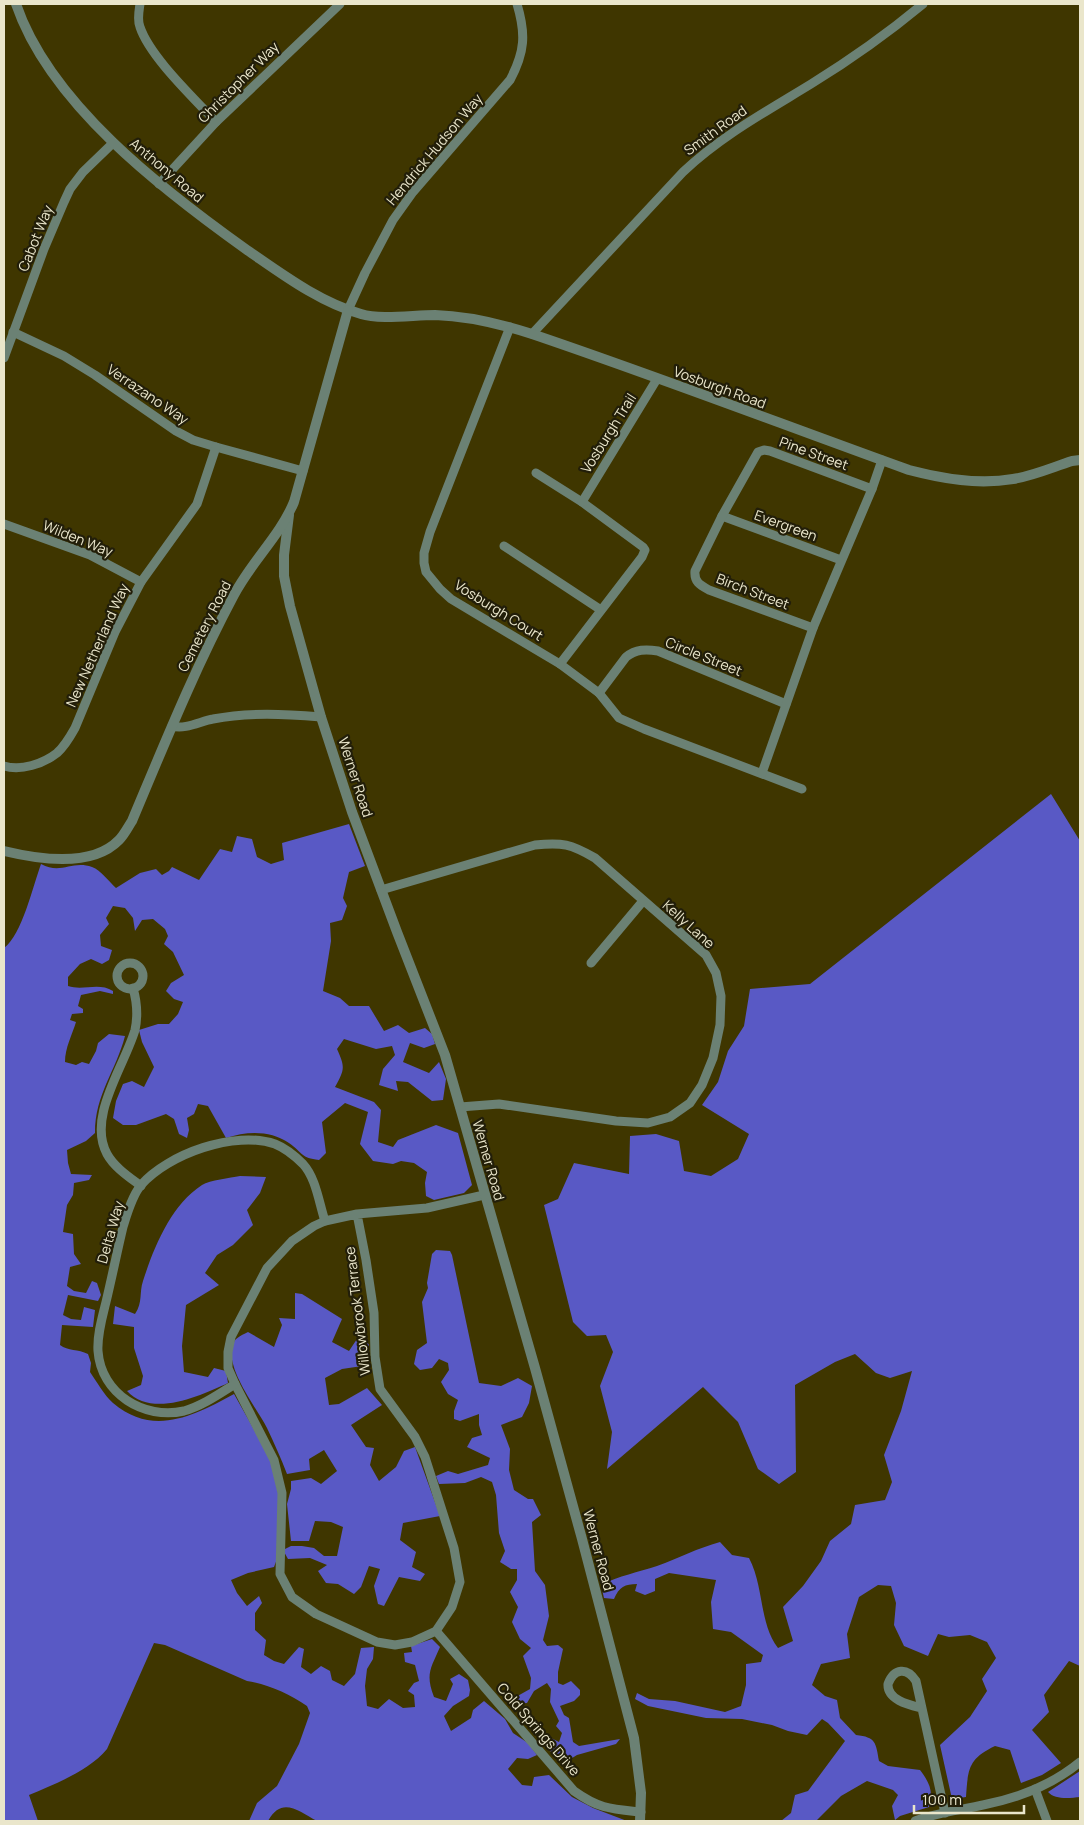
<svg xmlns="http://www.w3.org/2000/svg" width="1084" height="1825" font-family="Manrope,sans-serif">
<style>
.forest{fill:#5959c5}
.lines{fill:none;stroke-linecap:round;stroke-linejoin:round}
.minor{stroke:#6b8174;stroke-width:9}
.tertiary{stroke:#6b8174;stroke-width:10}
.labels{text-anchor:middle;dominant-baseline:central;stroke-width:4.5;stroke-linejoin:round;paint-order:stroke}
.street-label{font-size:14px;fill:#eae6cb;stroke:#221e09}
</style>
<rect width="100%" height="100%" fill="#3f3600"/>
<g class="forest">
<path d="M1051,794l29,47v825l-11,-5 -25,34 5,17 -17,18 29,33 -19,12 -21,8 -11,-33 -15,-4c-27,13 -27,23 -29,51l-14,2 -12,-54 30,-28 17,-26 -5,-12 14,-21 -9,-16 -17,-7 -21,2 -11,-3 -10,22 -24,-10 -10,-21 2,-22 -5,-17 -13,-1 -19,12 -12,37 3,24 -29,6 -9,21 13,11 12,4 3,18 16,17c20,2 20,8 23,26l9,5 32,4c9,12 14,21 9,37l-29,9 -5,4 -3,-14 6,-11 -5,-5 -26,-9 -26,15 -25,25h-35l10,-8 4,-18 13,-4 37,-50 -17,-18 -6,-4 -15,16 -19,-4 -16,-6 -30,-6 -36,-1 -58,-12 -13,-7 2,-6 12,6 26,2 50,11 16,-6 5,-21v-21l15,-2 2,-7 -32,-23 -18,-3 -2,-27 5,-22 -47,-7 -14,6v12l-10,4 -10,-4 2,-7c-12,0 -18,3 -23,15l-10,-1 -3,-13c18,-9 37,-13 56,-19 22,-8 41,-18 63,-24l12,13 17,3c15,28 10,65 29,90l15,-7 -10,-34 20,-21 18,-25 9,-20 21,-17 4,-19 30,-5 7,-18 -8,-27 17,-44 11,-40 -22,7 -14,-5 -21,-19 -20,8 -40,23 1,87 -17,12 -21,-15 -20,-47 -35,-35 -96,82 5,-37 -12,-46 13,-34 -7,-17 -19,1 -14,-14 -29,-117 14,-6 16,-36 55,11 1,-38 26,-2 23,7 5,30 27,5 27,-17 11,-25 -47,-29 16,-23 10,-31 16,-25 6,-37 60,-5z"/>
<path d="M349,824l16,42 -16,6 -6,26 4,8 -5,14 -12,3 1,18 -8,50 17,7 9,8h20l15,25 14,-6 11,8 16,-5 7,6 3,10 -11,4 -14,-5 -7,19 26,11 10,-11 7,17 -3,21 -11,1 -24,-19 -12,-1 2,10 -19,-6 4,-16 12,-14 -3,-9 -16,3 -32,-10 -7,10c8,18 8,20 -2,38l39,15 7,8 -3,32 15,5 5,-7 38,-15 22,8 14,52 -8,8 -30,7 -8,-4 -1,-13 2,-11 -13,-9 -13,-2 -8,3 -20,-3 -13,-17 8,-32 -23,-9 -23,19 4,31 -7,7c-18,-2 -16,-7 -30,-17 -19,-13 -42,-12 -63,-5l-18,-32 -10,-2 -4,10 -7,4 2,12 -2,8 -8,-4 -5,-15 -8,-5 -30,11h-13l-10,-7 3,-17 7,-17 9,-3 12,6 10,-20 -12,-25 -3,-12 19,-6h11l9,-10 5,-12 -9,-3 -8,-8 5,-8 13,-8 -11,-23 -9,-8 4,-8 -3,-7 -12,-10 -11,1 -7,11 -2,-13 -8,-10 -12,-2 -7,12 3,6 -9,11 1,11 11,4 -3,10 -7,4 -11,-5 -11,5 -12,13v9c15,5 31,-4 45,5v3l-13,-3 -19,4 -3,11 5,3v4l-11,1 -2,6 6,2c-4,13 -11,26 -11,40l11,3 6,-3 7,2 7,-13 2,-8 11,-9 16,2c-9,35 -30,58 -30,97l-9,8 -19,9 1,13 3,11 21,1 -3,5 -15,3 -1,12 -6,10 -4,27 10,2 1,20 7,10 -11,3 -3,19 7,5 12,2 6,-12 5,2 4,12 -3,6 -30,-6 -5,20 8,4 10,1 3,-13 11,3 -2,17 -31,-2 -2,20c8,6 18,4 28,9l3,9 -1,9c7,10 14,23 23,31 40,34 81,13 121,-9l36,64 9,39 -2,62 -3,8 -26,6 -17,7 6,13 10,13 12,-10 3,7 -7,10v17l11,10 -2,15 10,6 10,3 15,-17 5,2 -3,18 10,7 10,-8 9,5 2,9 12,6 11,-12 6,-26 13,-1 -1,12 -6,10 -2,17 2,20 11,3 11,-10 14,9 12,-1 -1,-12 -6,-4 6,-8 5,-2 -4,-16 -10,-3 -1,-9 8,-1 -1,-6 21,-7 8,8c-9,21 -15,27 -6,50l12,4 7,-17 -3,-5 9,-5 9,6 2,10 -1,6 -16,10 -9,10 7,15 20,-13 2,-8 11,-9 21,18 8,14 15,10 9,12 -9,4 -11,-1 -9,11 14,16 10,1 2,-9 15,-2 23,22 21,11 34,13h-310c-19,-10 -35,-25 -49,0h-19l8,-18 20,-17 22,-42 11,-31 -3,-7c-18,-12 -39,-22 -60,-25l-82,-36 -11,-2 -47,106c-18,22 -52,35 -78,46l9,26h-34v-873c18,-13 29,-62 37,-84 20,11 31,-4 51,3 9,3 17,15 24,21l24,-15 16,-4 6,6 7,-4 3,-4 27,13 21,-31 12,3 5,-16 15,3 5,18 14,7 13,-4 -2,-17z"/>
<path d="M240,1176l26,1 -6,16 -13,17 6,15 -20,20 -16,10 -12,18 14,12 -33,20 -4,41 2,26 24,5 6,-9 12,3 2,12c-28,13 -76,35 -101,8l14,-6 2,-9 -9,-28v-21l-21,-3 2,-18 20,8c8,-12 4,-21 8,-33 11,-34 28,-76 59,-96 8,-5 28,-7 38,-9z"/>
<path d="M436,1250l14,1 2,4 27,128 22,3 17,-8 14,8 -3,17 -7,14 -21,8 9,24 -1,21 5,20 14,9h5l8,16 -9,7 3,49 10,14 4,31 -6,24 4,6 11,-1 5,4 -5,23v11l5,2 8,-4 9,9v5l-6,6 -14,5 4,9 5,3 4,24 6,4 41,-7 -4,5 -39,11 -13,8 -23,-20 6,-7 12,6 3,-9 -6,-7 3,-5 -9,-19 1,-13 -4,-6 -13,8 -7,12 -11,1 -2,-6 16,-9 1,-11 -8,-22 8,-8 -11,-9 -8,-17 6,-15 -8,-15 7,-12v-11h-6l-11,-7 5,-11 -6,-18 -3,-38 -4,-13 -11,-5 -16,6 -26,1 -3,-8 12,-5 10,3 30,-9 2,-7 -23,-11 5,-9 10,-3 -3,-10v-11l-19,7 -6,-2v-8l4,-11 -10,-6 -7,-12 8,-12 -1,-7 -9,-4 -7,9 -12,2 -6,-6 3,-14 10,-7 -5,-41 6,-14 -1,-5 5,-29z"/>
<path d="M295,1293l7,1 40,25 -10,23 17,9 12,-18 8,12v20l-27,4 -17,9 4,27 10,-1 28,-16 15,17 -31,20 15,22 8,1 -4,17 9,16 17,-14 8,-16 11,-4 25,69 -37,7 -3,17 16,12 -4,15 13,7 -5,7 -21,-4 -15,29 -6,-2 -4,-18 6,-17 -11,-3 -8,21 -7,7 -16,-10 -12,-1 -8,-12 9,-6 -17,-7 -22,1 -5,-9 8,-4h11l12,2 10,8h13l6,-29 -12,-5 -16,-1 -6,20h-18l-4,-37 4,-15v-8l20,-3 10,6 16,-13 -13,-21 -15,9 1,11 -23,4c-6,-16 -13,-31 -20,-46 -11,-21 -40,-57 -35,-81 2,-9 8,-11 16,-15l26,15 8,-22 -3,-7 16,1z"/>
<path d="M1080,1771v26c-10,1 -25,3 -32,-5z"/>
</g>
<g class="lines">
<g class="minor">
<path d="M140,4c-1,7 -3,16 0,23 10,30 54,71 76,95"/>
<path d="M159,184l57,-62 124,-118"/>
<path d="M348,310l17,-37 28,-53 20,-28 97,-112c15,-28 16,-46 7,-76"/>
<path d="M510,327l-80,205 -6,21v10l2,9 14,17 11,10 109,65 39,29 20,25 25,11 158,60"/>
<path d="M13,332l51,24 31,19 81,56 17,9 23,7 87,24"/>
<path d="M532,334l151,-162c38,-36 84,-61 128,-88 39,-24 77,-51 112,-80"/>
<path d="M4,358l40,-109 20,-47 6,-13 13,-17 30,-29"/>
<path d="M536,473l46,29 61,45 2,3 -3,7 -82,107"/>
<path d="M582,502l75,-123"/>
<path d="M722,516l119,44"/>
<path d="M4,524l86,31 51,27"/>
<path d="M504,546l97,64"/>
<path d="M813,628l-104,-38c-9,-5 -15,-8 -14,-19l27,-55 36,-64 6,-2 6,1 102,38"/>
<path d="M599,693l27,-36c10,-8 20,-8 32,-6l128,53"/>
<path d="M172,726c13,4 29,-5 41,-7 36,-7 72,-5 108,-2"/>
<path d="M4,766c17,5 39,-2 53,-13 8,-7 13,-16 18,-25l40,-96 26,-50 56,-78 19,-57"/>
<path d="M762,773l51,-145 59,-139 10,-29"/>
<path d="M381,890l154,-45c27,-3 36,-1 60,13l111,97 10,18 5,23 -1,29 -7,33 -11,27 -12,18 -20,14 -22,6 -32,-2 -117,-17 -39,3"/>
<path d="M591,963l52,-62"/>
<circle cx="130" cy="976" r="13"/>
<path d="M133,988c4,14 5,28 2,42 -11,37 -48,87 -28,124 7,13 22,23 34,32"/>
<path d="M357,1214l9,46 8,53 1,44 5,32 35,48 10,20 29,91 6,34 -8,25 -16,24 -24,11 -17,3 -18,-3 -61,-28 -24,-17 -12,-23 2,-81 -8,-33 -39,-76 -7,-16v-16l3,-15 36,-69 25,-27 22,-15 11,-5 32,-7 70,-6 57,-13"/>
<path d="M235,1384c-16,10 -33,22 -51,27 -40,9 -83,-17 -86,-60 -1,-16 4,-33 8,-49 6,-25 11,-50 17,-75 4,-13 9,-31 18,-42 27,-31 94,-55 134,-41 10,4 20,12 28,20 13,14 16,39 22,57"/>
<path d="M436,1631l138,160c25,18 37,18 67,21"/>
<path d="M921,1708c-12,-3 -34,-8 -33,-24 6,-16 19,-17 28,-3l29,132"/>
<path d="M1035,1789l12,32"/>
<path d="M915,1821c21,-8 45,-11 68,-16 36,-7 69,-20 97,-43"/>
</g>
<g class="tertiary">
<path d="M16,4c34,100 147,186 231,246 35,24 72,52 114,64 19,6 52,1 74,1 33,1 66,9 97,19 127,43 252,91 377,136 34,9 69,15 104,9 20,-3 40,-12 59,-18l8,-1"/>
<path d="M289,515l-5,40v21l6,30 31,111 31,95 45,120 48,123 90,313 47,171 52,199 7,55 -1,28"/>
<path d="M4,851c33,8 88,17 115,-11 5,-5 9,-13 13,-19 32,-76 63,-153 102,-226 17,-33 46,-59 60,-93l54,-192"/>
</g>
</g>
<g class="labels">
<g class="street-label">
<text transform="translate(238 82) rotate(-45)">Christopher Way</text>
<text transform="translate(715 130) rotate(-36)">Smith Road</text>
<text transform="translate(434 149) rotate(-50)">Hendrick Hudson Way</text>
<text transform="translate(167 170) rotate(40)">Anthony Road</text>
<text transform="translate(35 238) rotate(-68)">Cabot Way</text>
<text transform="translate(720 387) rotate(20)">Vosburgh Road</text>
<text transform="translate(148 394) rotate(34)">Verrazano Way</text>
<text transform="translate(608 433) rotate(-58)">Vosburgh Trail</text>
<text transform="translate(814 453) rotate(20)">Pine Street</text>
<text transform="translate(786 525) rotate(20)">Evergreen</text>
<text transform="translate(78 538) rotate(22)">Wilden Way</text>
<text transform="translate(753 591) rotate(21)">Birch Street</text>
<text transform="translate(499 610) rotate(32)">Vosburgh Court</text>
<text transform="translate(204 626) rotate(-63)">Cemetery Road</text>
<text transform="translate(97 645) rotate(-66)">New Netherland Way</text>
<text transform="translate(704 656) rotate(22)">Circle Street</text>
<text transform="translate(356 777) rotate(72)">Werner Road</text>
<text transform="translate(689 924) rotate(42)">Kelly Lane</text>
<text transform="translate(489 1160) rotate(74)">Werner Road</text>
<text transform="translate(110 1232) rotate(-74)">Delta Way</text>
<text transform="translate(357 1311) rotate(-97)">Willowbrook Terrace</text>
<text transform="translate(599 1550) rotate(75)">Werner Road</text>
<text transform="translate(539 1729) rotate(49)">Cold Springs Drive</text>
</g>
</g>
<rect width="1084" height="1825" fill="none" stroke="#eae6cb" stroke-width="10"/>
<path d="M914 1805v8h110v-8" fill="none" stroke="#eae6cb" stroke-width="2.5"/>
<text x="922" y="1805" font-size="15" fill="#eae6cb" stroke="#221e09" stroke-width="4" paint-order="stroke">100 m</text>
</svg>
